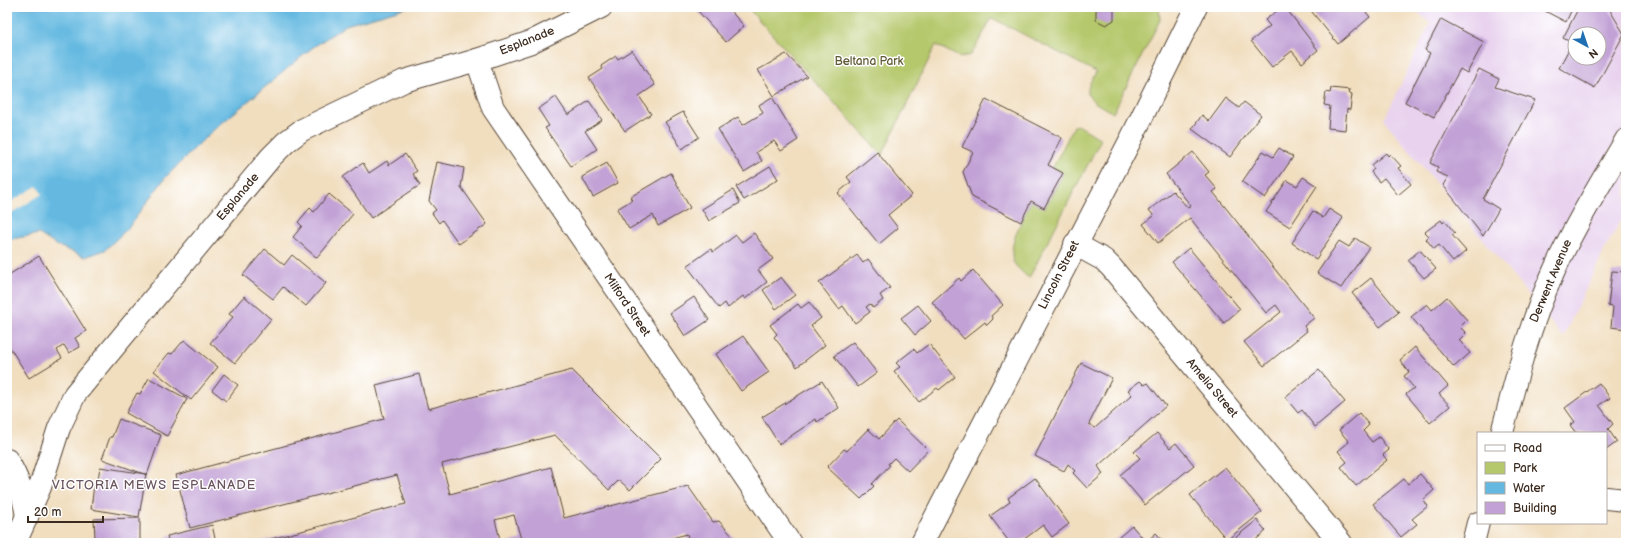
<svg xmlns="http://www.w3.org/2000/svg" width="1633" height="550" font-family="'Balsamiq Sans',sans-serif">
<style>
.built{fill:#e8d2ee;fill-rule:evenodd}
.green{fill:#b5c86c;stroke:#787945}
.water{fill:#65b9e1;stroke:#507280}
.pier{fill:#f1debf}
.building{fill:#c2a2d6;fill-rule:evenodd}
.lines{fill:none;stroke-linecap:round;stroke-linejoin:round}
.minor-casing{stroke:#564536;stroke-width:24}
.minor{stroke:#fff;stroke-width:22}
.labels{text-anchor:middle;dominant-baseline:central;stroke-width:3;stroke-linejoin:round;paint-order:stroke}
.street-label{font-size:12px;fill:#3b2a1e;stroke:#fff}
.park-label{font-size:12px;fill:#605935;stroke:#fff}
.neighbourhood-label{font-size:13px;letter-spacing:1px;fill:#6a545e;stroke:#fff}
</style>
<rect width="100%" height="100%" fill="#fff"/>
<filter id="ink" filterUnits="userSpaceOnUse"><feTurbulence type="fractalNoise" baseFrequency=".025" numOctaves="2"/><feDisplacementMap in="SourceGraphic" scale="8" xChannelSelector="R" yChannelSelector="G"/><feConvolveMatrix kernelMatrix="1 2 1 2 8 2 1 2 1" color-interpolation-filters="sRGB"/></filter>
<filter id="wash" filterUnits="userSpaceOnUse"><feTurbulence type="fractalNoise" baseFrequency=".012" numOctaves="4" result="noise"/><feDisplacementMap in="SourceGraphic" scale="16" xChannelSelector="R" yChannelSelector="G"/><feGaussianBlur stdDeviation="0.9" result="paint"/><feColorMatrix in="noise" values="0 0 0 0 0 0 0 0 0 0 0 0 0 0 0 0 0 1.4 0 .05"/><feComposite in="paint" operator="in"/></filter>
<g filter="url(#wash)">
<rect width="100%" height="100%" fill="#f1debf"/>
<path class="built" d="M1412,7h214v204l-23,42 -40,84 -179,-217 46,-97zM1575,34h24v24h-24z"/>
<g class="green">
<path d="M747,7h412l1,13 -47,93c-7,-5 -27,-12 -25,-23 0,-6 6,-13 8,-18l-104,-54 -21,37 -12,2 -23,-12 -54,110z"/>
<path d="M1078,125l23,14 -72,139c-5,-4 -11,-9 -15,-15 -8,-15 10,-48 17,-62l14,7 18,-35 -10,-6 21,-41z"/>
</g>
<path class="water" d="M7,7h401l-62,18 -34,23 -102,85 -45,45 -37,50 -23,22 -20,7 -29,-12 -17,-11 -32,6z"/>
<path class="pier" d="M37,186l5,8 -35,22v-12z"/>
<g id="blocks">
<g class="building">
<path d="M698,7h29l17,19 -18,16 -30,-33z"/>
<path d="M1100,7l14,2v11l-8,5 -10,-5v-10z"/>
<path d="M1282,7h3l33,43 -16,13 -10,-12 -20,16 -21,-26 19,-15 -5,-6z"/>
<path d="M1308,7h54l8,10 -32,27z"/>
<path d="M1544,7h29l-7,15 -23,-12z"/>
<path d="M1579,7h29l16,27 -29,54 -36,-20 13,-25 -9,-5zM1575,34h24v24h-24z"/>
<path d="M1441,19l43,23 -17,31 -7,-4 -26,48 -29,-15 25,-49 -5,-3z"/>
<path d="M632,50l23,35 -16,11 12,18 -26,17 -36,-53 14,-9 -2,-3 15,-10 2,3z"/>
<path d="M786,54l21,22 -33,20 -16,-26z"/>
<path d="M1479,69l20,10 -4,8 40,13 -52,99 16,10 -16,27 -40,-51 5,-8 -12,-5 2,-5 -8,-4z"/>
<path d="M1331,88l19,2 -1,3 3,1 -2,16 -3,-1 -2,21 -17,-2 2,-22 -6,-1 2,-13 4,1z"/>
<path d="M556,97l12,18 21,-14 13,19 -17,11 12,18 -26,17 -26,-38 4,-2 -11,-17z"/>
<path d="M772,97l26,43 -17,11 -7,-10 -18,11 6,9 -18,11 -26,-43 20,-12 5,8 20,-12 -4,-8z"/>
<path d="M1226,98l13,10 5,-6 17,13 -31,42 -38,-28 10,-14 7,6z"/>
<path d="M986,99l76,39 -14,27 15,8 -19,35 -13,-7 -10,21 -49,-25 -9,-25 10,-20 -11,-5z"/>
<path d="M683,112l16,25 -17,12 -17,-27z"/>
<path d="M1279,148l14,9 -28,41 -23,-16 21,-31 10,6z"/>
<path d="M877,152l35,43 -24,20 10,13 -19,16 -41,-51 13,-11 -4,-5z"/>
<path d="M1193,152l16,20 -4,3 12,14 -4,3 101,126 -10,8 3,5 -43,35 -20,-24 37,-30 -5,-7 -10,8 -76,-95 -32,25 -15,-19 11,-8 -5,-6 24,-19 15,17 3,-2 -25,-32z"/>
<path d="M1386,153l2,3 2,-2 11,12 -3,2 13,16 -13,11 -14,-17 -5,4 -8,-10 3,-3 -3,-4z"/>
<path d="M405,154l12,17 -4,3 7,11 -49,33 -28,-41 20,-14 6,10 18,-12 2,4z"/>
<path d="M437,162l27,6 -3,19 26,37 -28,20 -17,-24 -3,3 -7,-10 4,-3 -7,-9z"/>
<path d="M607,163l11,20 -25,14 -11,-20z"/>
<path d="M770,166l8,13 -34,21 -8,-13z"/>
<path d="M671,173l19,35 -32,18 -5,-11 -24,14 -12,-20 15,-9 -2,-3z"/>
<path d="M1303,177l14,9 -27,41 -24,-15 21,-32 10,6z"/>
<path d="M733,190l7,13 -31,18 -7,-12z"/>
<path d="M329,194l24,20 -36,44 -24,-21 9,-11 -4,-4 12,-14 4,4z"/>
<path d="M1329,209l14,9 -27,41 -24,-16 21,-32 10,7z"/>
<path d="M1441,220l2,3 2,-2 10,12 -3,2 14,16 -13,11 -14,-17 -5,4 -8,-10 3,-3 -4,-4z"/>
<path d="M754,233l19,26 -15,11 9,12 -22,17 -2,-3 -15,12 -3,-5 -6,5 -32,-42 24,-17 2,3 23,-17 6,7z"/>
<path d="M1355,238l14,9 -28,41 -24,-15 22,-32 10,6z"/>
<path d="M1189,248l51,61 -16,14 -52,-61z"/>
<path d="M265,249l19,16 8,-10 34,28 -20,23 -23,-19 -10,12 -30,-24z"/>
<path d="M1420,250l16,19 -12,9 -16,-18z"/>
<path d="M857,255l6,8 5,-4 22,29 -10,7 3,5 -10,8 -3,-4 -4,3 4,5 -15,11 -12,-17 -4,3 -20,-26z"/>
<path d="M39,256l47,75 -11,7 5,9 -11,6 -5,-8 -7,5 5,8 -33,20 -22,-35v-67z"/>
<path d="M973,270l30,35 -12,11 2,3 -6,6 -2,-3 -21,17 -32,-37 27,-24 2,3z"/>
<path d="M1612,271l14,1v57l-15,-2 2,-20 -5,-1z"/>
<path d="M781,277l14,18 -19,14 -13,-19z"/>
<path d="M1371,278l28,34 -19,15 -28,-34z"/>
<path d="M244,296l27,23 -36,44 -25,-20 23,-26 -4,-3z"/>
<path d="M694,297l15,23 -24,16 -15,-23z"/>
<path d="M1447,297l20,23 -7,7 6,6 -7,7 11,13 -16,14 -43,-50 16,-13 5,6z"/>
<path d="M809,302l12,16 -10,8 14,19 -28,22 -23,-30 3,-3 -7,-9 28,-21 3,4z"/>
<path d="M918,305l13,16 -16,14 -14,-17z"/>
<path d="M743,336l26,36 -28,19 -25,-37z"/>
<path d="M184,340l34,27 -27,33 -37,-29 15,-18 3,1z"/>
<path d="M853,342l24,31 -19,14 -24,-31z"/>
<path d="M929,344l26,33 -16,13 -2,-2 -18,14 -25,-31 6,-4 -4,-4 18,-14 3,4z"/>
<path d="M1415,347l33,39 -9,8 11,12 -20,17 -24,-29 8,-6 -10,-12 5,-4 -9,-12z"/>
<path d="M1081,363l31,15 -23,46 6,4 37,-33 -4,-5 12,-9 4,4 4,-2 18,23 -68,60 5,8 -16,14 -14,-15 2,-2 -7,-7 -4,7 -29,-15z"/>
<path d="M572,370l89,89 -31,31 -11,-10 -10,10 -54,-55 -113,29 8,30 101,-27 13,51 124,-32 25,36 6,-1 15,17 -2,5h-43l-2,-9 -34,9h-145l13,-4 -7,-24 -19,5 6,23h-246l151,-39 -9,-29 -207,53 -14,-53 208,-56 -8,-34 43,-11 9,35z"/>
<path d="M1319,370l26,32 -30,25 -13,-17 -4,3 -13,-16z"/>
<path d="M224,374l14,11 -12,16 -14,-11z"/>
<path d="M149,378l38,21 -20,37 -41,-23 11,-20 3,1z"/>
<path d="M822,381l17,27 -22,14 -1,-3 -37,25 -17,-27z"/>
<path d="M1599,383l11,15 -11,7 14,19 -5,5 9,13 -11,8v-17h-30l-6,-8 5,-3 -10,-14z"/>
<path d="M1359,413l10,12 -6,6 9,11 7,-5 10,13 -6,5 4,5 -31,26 -15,-19 6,-5 -9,-11 11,-9 -10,-12z"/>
<path d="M119,419l42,16 -14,40 -45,-16 8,-22h2z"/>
<path d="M897,420l31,30 -20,21 -14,-13 -6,6 2,1 -18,19 2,2 -13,13 -34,-32 17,-18 3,2 21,-22 11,10z"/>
<path d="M1157,433l13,15 6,-5 18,22 -49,40 -25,-30 20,-17 -6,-6z"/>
<path d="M100,467l46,7 -7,43 -48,-8 3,-24 3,1z"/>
<path d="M1225,467l37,45 -35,28 -37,-45z"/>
<path d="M1420,474l14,16 -11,10 5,6 -16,13 5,5 -16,13 -28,-33 31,-25 4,5z"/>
<path d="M1035,478l34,46 -17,13 -9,-12 -24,18h-9l-20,-27 20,-14 -2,-4z"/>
<path d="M140,518v25h-48v-5l3,-1 -1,-18z"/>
<path d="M1257,520l9,11 -14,12h-21l-1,-1z"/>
<path d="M212,525l4,18h-47l-2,-7z"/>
<path d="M1132,526l14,16 10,-9 9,10h-53z"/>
</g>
</g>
</g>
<g filter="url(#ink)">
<use href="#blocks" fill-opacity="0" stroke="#564536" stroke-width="1"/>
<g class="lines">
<g class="minor-casing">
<g id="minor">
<path d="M477,60l16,48 297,435"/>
<path d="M1075,244l29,16 7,7 230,276"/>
<path d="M1502,433c14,-55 28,-110 52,-162 20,-45 47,-88 72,-131"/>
<path d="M7,460c12,19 17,36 20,57"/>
<path d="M1606,498l20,2"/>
<path d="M15,543l25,-56 19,-59 16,-34 196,-237 15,-15 16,-12 102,-49 73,-21 54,-18 70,-35"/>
<path d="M922,543l210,-406 64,-130"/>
<path d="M1473,543l5,-20"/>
</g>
</g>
<use href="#minor" class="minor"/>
</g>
</g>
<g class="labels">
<g class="street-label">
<text transform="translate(527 41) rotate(-22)">Esplanade</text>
<text transform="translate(238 197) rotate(-50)">Esplanade</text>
<text transform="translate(1059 275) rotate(-63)">Lincoln Street</text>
<text transform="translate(1551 281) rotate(-67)">Derwent Avenue</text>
<text transform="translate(627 305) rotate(56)">Milford Street</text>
<text transform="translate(1212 388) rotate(50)">Amelia Street</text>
</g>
<g class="park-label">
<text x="869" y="61">Beltana Park</text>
</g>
<g class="neighbourhood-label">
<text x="154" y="485">VICTORIA MEWS ESPLANADE</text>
</g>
</g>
<rect width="1633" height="550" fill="none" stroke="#fff" stroke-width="24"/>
<rect x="1477" y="432" width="130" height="92" fill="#ffffff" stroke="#b1aaa5"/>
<rect x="1485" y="445" width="20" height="6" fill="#ffffff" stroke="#b1aaa5"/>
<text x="1513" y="452" font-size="12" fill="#3b2a1e">Road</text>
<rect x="1485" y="462" width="20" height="12" fill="#b5c86c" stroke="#b1aaa5"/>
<text x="1513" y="472" font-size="12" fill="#3b2a1e">Park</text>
<rect x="1485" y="482" width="20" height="12" fill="#65b9e1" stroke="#b1aaa5"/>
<text x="1513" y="492" font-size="12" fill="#3b2a1e">Water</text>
<rect x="1485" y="502" width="20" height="12" fill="#c2a2d6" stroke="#b1aaa5"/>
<text x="1513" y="512" font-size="12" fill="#3b2a1e">Building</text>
<g transform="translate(1587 46) rotate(140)"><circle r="19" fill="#ffffff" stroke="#b1aaa5"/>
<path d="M0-3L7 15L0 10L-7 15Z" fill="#1f6fb2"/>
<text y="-6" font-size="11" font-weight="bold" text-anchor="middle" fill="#3b2a1e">N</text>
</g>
<path d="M28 516v6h75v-6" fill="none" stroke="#3b2a1e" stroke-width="2"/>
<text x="34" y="516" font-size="12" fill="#3b2a1e" stroke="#ffffff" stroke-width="3" paint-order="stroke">20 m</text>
</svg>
